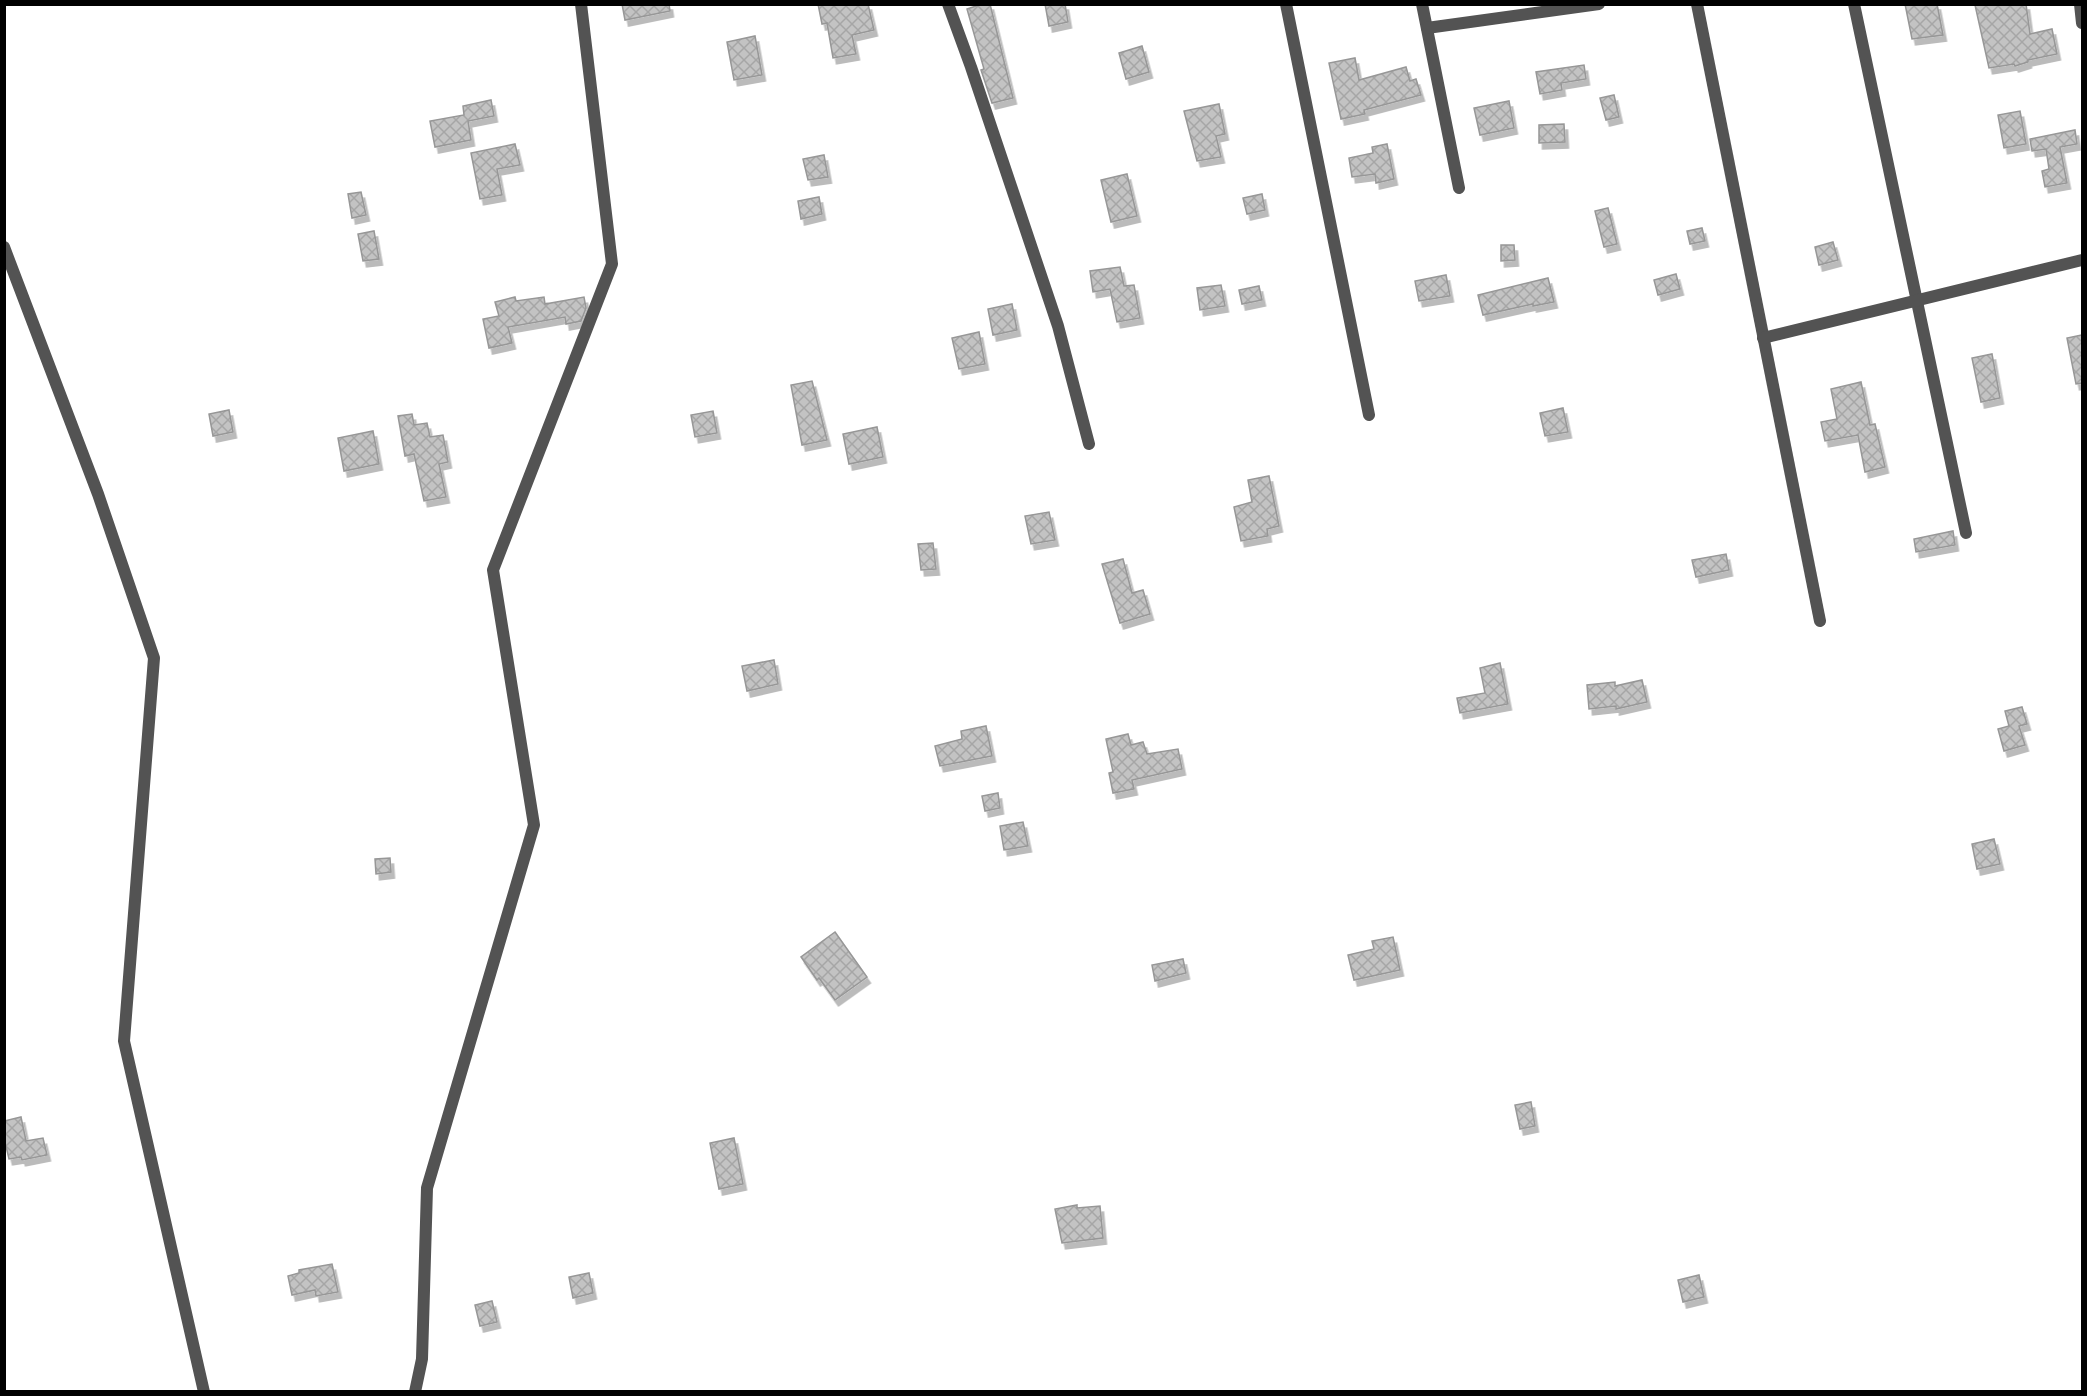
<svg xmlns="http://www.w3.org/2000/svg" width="2087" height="1396" font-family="'Work Sans',sans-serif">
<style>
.building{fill:url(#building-cross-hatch);stroke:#979797;stroke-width:1.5;filter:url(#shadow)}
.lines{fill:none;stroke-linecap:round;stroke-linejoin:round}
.minor{stroke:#535353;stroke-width:12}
</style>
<defs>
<pattern id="building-cross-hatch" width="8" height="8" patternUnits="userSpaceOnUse" patternTransform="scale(1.5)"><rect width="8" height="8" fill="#c3c3c3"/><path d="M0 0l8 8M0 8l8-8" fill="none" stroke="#a6a6a6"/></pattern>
<filter id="shadow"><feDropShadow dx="3.5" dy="6" stdDeviation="0" flood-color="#0004"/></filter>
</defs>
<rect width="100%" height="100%" fill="#fff"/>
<g class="building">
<path d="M622,4h47l1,7 -45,9z"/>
<path d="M818,4h50l6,26 -22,5 4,19 -23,4 -6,-35 -5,1z"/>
<path d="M982,4h8l23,94 -21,5 -11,-33 3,-1 -17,-60z"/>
<path d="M1045,4h20l3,18 -19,4z"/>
<path d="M1905,4h32l6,31 -31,4z"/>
<path d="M2026,4l4,30 22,-5 5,25 -29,6v2l-13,4 -1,-2 -25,4 -14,-63z"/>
<path d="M755,36l7,39 -28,5 -7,-38z"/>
<path d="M1142,46l7,26 -23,7 -7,-26z"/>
<path d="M1355,58l4,22 47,-13 4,14 6,-2 5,16 -57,15 1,4 -24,5 -12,-56z"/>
<path d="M1584,65l2,14 -25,4 1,7 -22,4 -4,-22z"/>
<path d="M1614,95l5,22 -13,3 -6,-22z"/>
<path d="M491,100l3,16 -26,5 3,19 -36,7 -5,-26 34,-6 -1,-9z"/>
<path d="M1509,101l5,27 -34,7 -6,-27z"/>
<path d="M1219,104l6,30 -9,2 5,21 -24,4 -13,-50z"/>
<path d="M2020,111l6,33 -22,4 -6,-33z"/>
<path d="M1564,124l1,18 -26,1v-18z"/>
<path d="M2075,130l2,14 -17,3 7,36 -22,4 -3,-16 7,-2 -3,-20 -14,2 -2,-12z"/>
<path d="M515,144l5,21 -23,4 5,26 -22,4 -9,-46z"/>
<path d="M1387,144l7,35 -18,4 -1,-9 -23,3 -3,-19 24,-5 -1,-6z"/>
<path d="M824,155l4,22 -20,3 -5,-21z"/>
<path d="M1127,174l10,42 -26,6 -10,-42z"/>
<path d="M361,192l5,23 -14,3 -4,-24z"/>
<path d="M1262,194l3,16 -18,4 -4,-16z"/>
<path d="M819,197l3,17 -21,5 -3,-18z"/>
<path d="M1608,208l9,36 -13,3 -9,-36z"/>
<path d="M1702,228l3,13 -15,3 -3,-13z"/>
<path d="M374,231l5,28 -16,2 -5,-27z"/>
<path d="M1833,242l5,18 -19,5 -4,-18z"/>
<path d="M1501,245h13l1,15 -14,1z"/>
<path d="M1120,267l4,19 10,-1 6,33 -23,4 -7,-33 -17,3 -3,-21z"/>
<path d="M1676,274l4,15 -22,6 -4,-15z"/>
<path d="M1446,275l4,21 -31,5 -4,-20z"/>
<path d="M1548,278l6,24 -21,4v-2l-50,11 -5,-20z"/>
<path d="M1221,285l4,21 -25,4 -3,-22z"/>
<path d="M1259,286l3,14 -20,4 -3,-14z"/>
<path d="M515,297l1,4 28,-4 1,7 39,-7 2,11 -5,13 -15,3 -1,-7 -57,10 4,16 -23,5 -6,-29 16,-3 -4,-14z"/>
<path d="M1012,304l5,26 -24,5 -5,-26z"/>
<path d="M979,332l6,32 -26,5 -7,-31z"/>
<path d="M2082,335v48l-6,1 -9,-46z"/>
<path d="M1992,354l8,44 -19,4 -9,-44z"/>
<path d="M812,381l15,59 -25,5 -11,-60z"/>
<path d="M1861,382l9,43 5,-1 10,43 -20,5 -7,-37 -33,6 -4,-19 16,-3 -6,-30z"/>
<path d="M1563,408l5,24 -23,4 -5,-23z"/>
<path d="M229,410l4,22 -20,4 -4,-22z"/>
<path d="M713,411l4,22 -22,4 -4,-22z"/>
<path d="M412,414l2,11 13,-2 3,14 13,-2 5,27 -9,2 7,33 -22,4 -10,-47 -9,2 -7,-40z"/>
<path d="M877,427l6,30 -34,7 -6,-30z"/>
<path d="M373,431l6,33 -35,7 -6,-33z"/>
<path d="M1269,476l10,50 -12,3 1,7 -27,5 -7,-34 18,-5 -4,-22z"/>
<path d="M1049,512l6,28 -24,4 -6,-28z"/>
<path d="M1953,531l2,14 -39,7 -2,-13z"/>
<path d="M933,543l3,26 -15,1 -3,-26z"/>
<path d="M1726,554l3,16 -33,7 -4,-17z"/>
<path d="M1123,559l9,34 11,-3 7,24 -30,9 -18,-59z"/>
<path d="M774,660l4,24 -31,7 -5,-25z"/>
<path d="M1500,663l8,41 -48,9 -3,-15 28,-5 -5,-25z"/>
<path d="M1642,680l5,22 -31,7v-3l-27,3 -2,-24 28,-3v4z"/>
<path d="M2022,707l5,17 -8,2 6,19 -21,6 -6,-22 11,-3 -4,-15z"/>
<path d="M986,726l6,30 -52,10 -5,-20 27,-7 -1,-8z"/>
<path d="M1128,734l3,11 12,-3 4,12 31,-5 4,20 -50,11 2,9 -21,4 -4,-20 4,-1 -7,-33z"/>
<path d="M998,793l2,15 -15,3 -3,-15z"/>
<path d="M1023,822l5,24 -24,4 -4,-24z"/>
<path d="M1994,839l6,25 -23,5 -5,-25z"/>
<path d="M390,858l1,14 -15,2 -1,-15z"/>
<path d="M835,932l32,45 -32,23 -16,-22 -2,2 -16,-23z"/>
<path d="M1393,937l7,33 -46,10 -6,-25 26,-6 -2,-8z"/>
<path d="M1183,959l3,14 -31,8 -3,-16z"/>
<path d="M1531,1102l4,24 -15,3 -5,-24z"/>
<path d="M21,1117l5,24 17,-3 4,17 -25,5 -1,-3 -12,2 -5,-21v-17z"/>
<path d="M734,1138l9,46 -24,5 -9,-46z"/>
<path d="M1077,1205v3l23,-2 3,32 -41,5 -7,-34z"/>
<path d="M332,1264l6,28 -22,4 -1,-6 -23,5 -4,-19 11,-3v-3z"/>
<path d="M589,1273l4,20 -20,5 -4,-21z"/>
<path d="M1699,1275l5,22 -21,5 -5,-22z"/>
<path d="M492,1301l5,21 -17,4 -5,-21z"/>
</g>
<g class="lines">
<g class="minor">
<path d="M948,4l23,63 87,259 31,118"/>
<path d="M1286,4l83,411"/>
<path d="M1422,4l37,184"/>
<path d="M1697,4l123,617"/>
<path d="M1854,4l112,529"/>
<path d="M2080,4l2,19"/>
<path d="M1427,28l172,-24"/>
<path d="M4,247l94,247 56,164 -30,383 80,351"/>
<path d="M1763,338l319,-78"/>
<path d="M415,1392l7,-33 5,-171 107,-363 -41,-255 119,-306 -31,-260"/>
</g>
</g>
<rect width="2087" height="1396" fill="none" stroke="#000000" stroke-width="12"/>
</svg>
